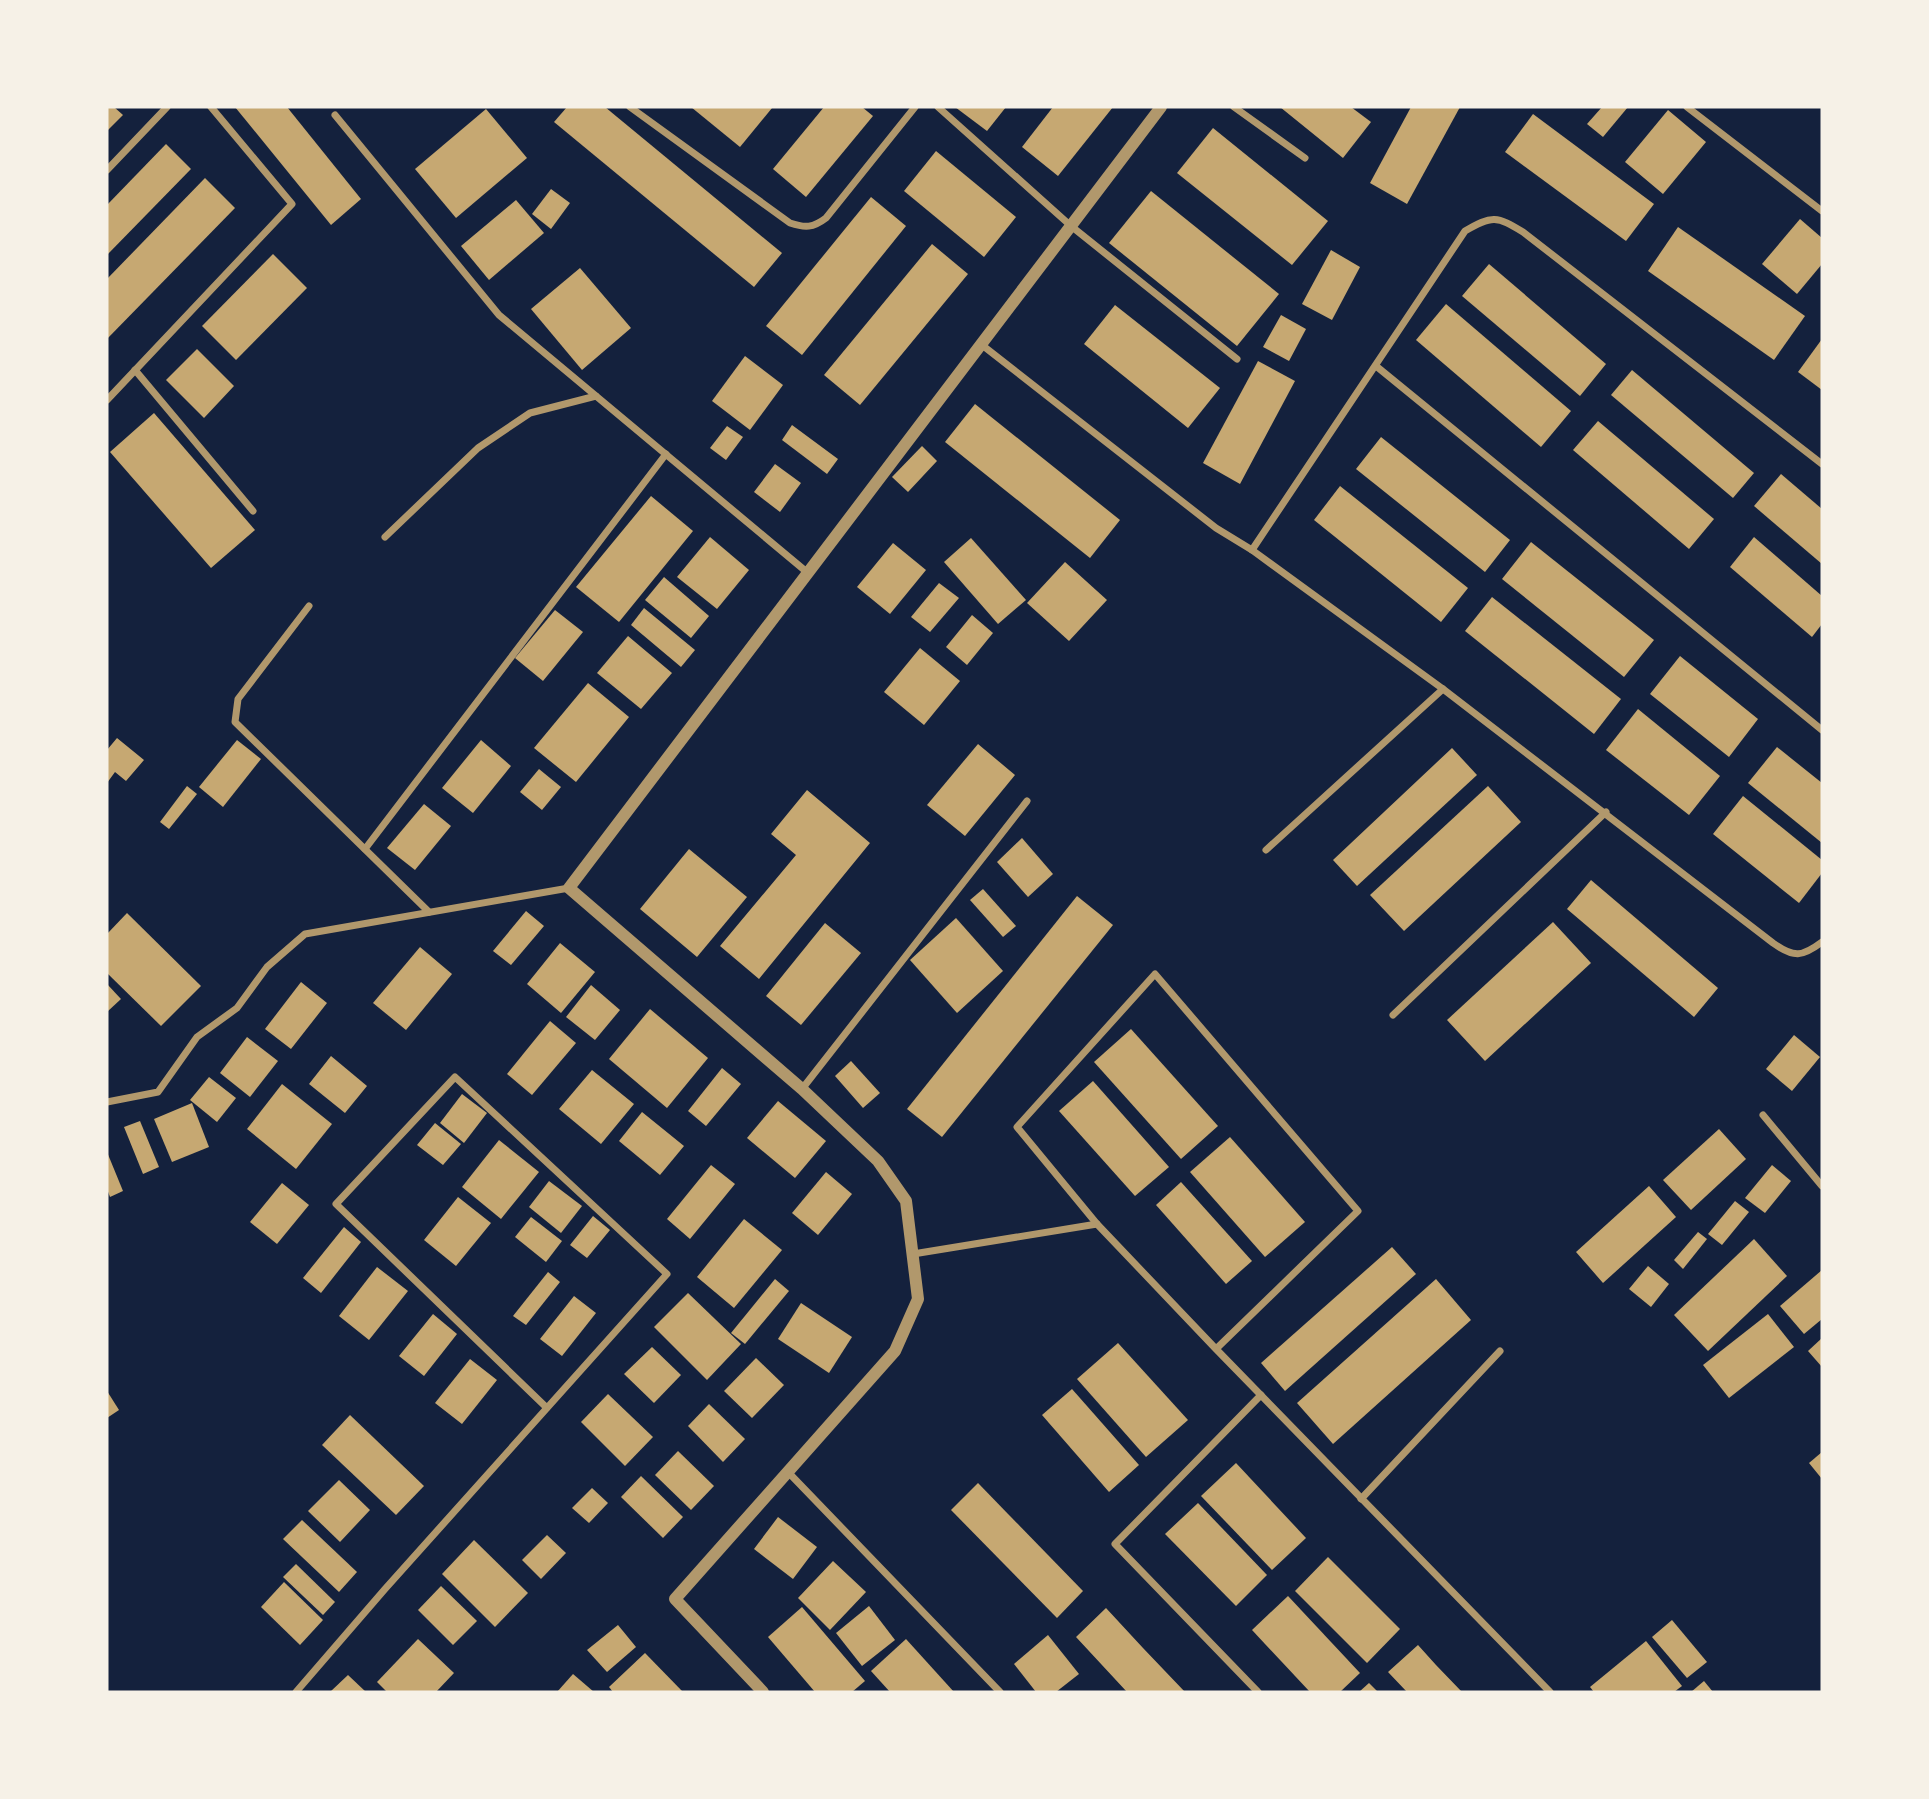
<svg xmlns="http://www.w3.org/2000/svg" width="1929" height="1799" font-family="Cabin,sans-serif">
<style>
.building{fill:#c6a872}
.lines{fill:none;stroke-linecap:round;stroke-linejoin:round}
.minor{stroke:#b1986c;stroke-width:7}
.tertiary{stroke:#b1986c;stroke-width:12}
</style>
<rect width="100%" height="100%" fill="#14213d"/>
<g class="building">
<path d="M107,107h7l9,8 -16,16z"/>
<path d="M235,107h52l74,92 -30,26z"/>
<path d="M567,107h38l177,146 -28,34 -200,-165z"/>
<path d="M691,107h79l2,1 -32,39z"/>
<path d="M824,107h38l11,9 -67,81 -33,-28z"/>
<path d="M955,107h51l-19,24z"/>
<path d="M1053,107h60l-55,69 -36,-29z"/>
<path d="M1280,107h71l20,15 -28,36z"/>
<path d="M1411,107h49l-53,97 -37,-21z"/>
<path d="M1602,107h26l-25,30 -16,-13z"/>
<path d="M486,109l41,49 -71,60 -41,-49z"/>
<path d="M1668,110l38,32 -43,52 -38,-32z"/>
<path d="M1533,114l121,90 -28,37 -121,-89z"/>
<path d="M1213,128l115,93 -36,44 -115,-92z"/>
<path d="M166,144l25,25 -84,86v-50z"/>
<path d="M936,151l80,66 -32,40 -80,-66z"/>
<path d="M205,178l30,30 -128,131v-60z"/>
<path d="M551,189l19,14 -19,26 -19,-15z"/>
<path d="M1151,191l128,103 -42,52 -128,-103z"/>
<path d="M871,197l35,29 -104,129 -36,-29z"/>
<path d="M516,200l28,33 -55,47 -28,-34z"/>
<path d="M1800,219l22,19v26l-25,30 -35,-30z"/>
<path d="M1678,227l127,89 -31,44 -126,-89z"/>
<path d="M932,244l36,30 -108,131 -36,-30z"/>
<path d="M1331,250l29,17 -28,53 -30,-16z"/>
<path d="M273,254l34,34 -71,72 -34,-34z"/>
<path d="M1489,264l117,100 -26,32 -118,-100z"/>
<path d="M580,268l51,60 -49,42 -51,-61z"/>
<path d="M1446,304l125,107 -30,36 -125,-107z"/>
<path d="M1115,305l105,83 -32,40 -104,-84z"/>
<path d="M1281,315l25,14 -17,32 -26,-14z"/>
<path d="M1822,339v51l-24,-18z"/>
<path d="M197,349l37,37 -30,32 -38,-38z"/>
<path d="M745,356l38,29 -33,45 -38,-29z"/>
<path d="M1258,361l37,20 -55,103 -37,-21z"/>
<path d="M1632,370l122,103 -21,25 -122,-103z"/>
<path d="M975,404l145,116 -30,38 -145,-116z"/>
<path d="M154,413l101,117 -44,38 -101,-116z"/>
<path d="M1598,421l116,98 -25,30 -116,-99z"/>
<path d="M792,425l46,34 -11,15 -45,-34z"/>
<path d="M727,426l16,11 -17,23 -16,-12z"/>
<path d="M1381,437l129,103 -25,32 -129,-103z"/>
<path d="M922,446l15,15 -29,31 -16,-15z"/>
<path d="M775,464l26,19 -21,29 -26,-20z"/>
<path d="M1781,474l41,35v55l-68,-58z"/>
<path d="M1340,486l128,102 -27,34 -127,-102z"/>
<path d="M651,496l42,35 -74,91 -43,-35z"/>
<path d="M710,537l39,33 -32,39 -40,-32z"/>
<path d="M1754,537l68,59v28l-10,13 -82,-70z"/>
<path d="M971,538l55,62 -28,24 -54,-62z"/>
<path d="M1531,542l123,98 -30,37 -122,-98z"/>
<path d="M893,543l33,27 -36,44 -33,-27z"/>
<path d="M1065,562l42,38 -38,41 -42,-38z"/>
<path d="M664,577l45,39 -18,22 -46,-38z"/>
<path d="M939,583l20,15 -29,34 -19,-15z"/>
<path d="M1492,597l129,102 -27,35 -129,-103z"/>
<path d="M644,608l51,42 -14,17 -50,-42z"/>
<path d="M555,610l28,22 -40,49 -28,-23z"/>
<path d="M972,615l21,18 -26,32 -21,-18z"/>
<path d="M628,636l44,37 -31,36 -44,-36z"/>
<path d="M920,648l40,33 -36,44 -40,-33z"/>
<path d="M1680,656l78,63 -29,38 -79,-63z"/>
<path d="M588,683l41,34 -53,65 -42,-34z"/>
<path d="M1638,709l82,67 -31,39 -83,-65z"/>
<path d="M117,738l27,22 -18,21 -11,-9 -8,11v-33z"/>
<path d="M237,740l24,19 -38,48 -24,-20z"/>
<path d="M481,740l30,26 -38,47 -31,-25z"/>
<path d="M978,744l37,31 -50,61 -38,-31z"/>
<path d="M1777,747l45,36v60l-74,-60z"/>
<path d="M1452,748l25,27 -120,111 -24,-26z"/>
<path d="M539,769l22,18 -19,23 -22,-18z"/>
<path d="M187,786l10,8 -28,35 -9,-7z"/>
<path d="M1488,786l33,36 -117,109 -34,-36z"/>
<path d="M807,790l63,53 -111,136 -39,-33 76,-91 -25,-21z"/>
<path d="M1743,796l79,64v13l-23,30 -86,-69z"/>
<path d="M424,804l27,22 -36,44 -28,-22z"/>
<path d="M1022,838l31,36 -25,23 -31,-35z"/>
<path d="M689,849l58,48 -50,60 -57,-48z"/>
<path d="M1591,880l127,108 -24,29 -127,-108z"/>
<path d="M983,889l33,37 -13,11 -33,-37z"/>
<path d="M1077,896l36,29 -171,212 -35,-28z"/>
<path d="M526,911l18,15 -33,39 -18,-14z"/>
<path d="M127,913l74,73 -40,40 -54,-53v-39z"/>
<path d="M956,918l47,53 -46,42 -47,-53z"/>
<path d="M1553,922l38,41 -106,98 -38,-41z"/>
<path d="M825,923l36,30 -60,72 -35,-29z"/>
<path d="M560,943l35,29 -34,41 -34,-29z"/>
<path d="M420,947l32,27 -46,56 -33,-27z"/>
<path d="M301,982l26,21 -36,46 -26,-20z"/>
<path d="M107,984l14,15 -14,13z"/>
<path d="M591,985l29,25 -25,30 -29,-23z"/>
<path d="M650,1009l58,49 -41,50 -58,-49z"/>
<path d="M550,1021l26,22 -44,52 -25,-21z"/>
<path d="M1131,1029l87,97 -37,33 -87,-97z"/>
<path d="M1794,1035l26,22 -28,34 -26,-22z"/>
<path d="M247,1037l31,24 -28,36 -30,-24z"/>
<path d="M331,1056l36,30 -22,27 -36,-29z"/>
<path d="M851,1061l29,32 -17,15 -28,-32z"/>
<path d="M722,1068l19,16 -35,42 -18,-15z"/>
<path d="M592,1070l42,34 -33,40 -42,-35z"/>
<path d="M209,1077l27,21 -19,24 -27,-22z"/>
<path d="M1093,1081l76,86 -34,29 -76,-85z"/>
<path d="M282,1084l50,40 -36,45 -49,-40z"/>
<path d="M462,1094l25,19 -23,30 -24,-20z"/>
<path d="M778,1101l48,40 -31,37 -48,-40z"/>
<path d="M192,1103l17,44 -37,15 -18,-43z"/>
<path d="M642,1112l42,34 -24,29 -41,-34z"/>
<path d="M140,1121l19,46 -16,7 -19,-47z"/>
<path d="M435,1123l26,21 -18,21 -26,-20z"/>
<path d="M1719,1129l27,30 -55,51 -28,-30z"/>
<path d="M1230,1137l75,85 -40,35 -75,-85z"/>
<path d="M499,1140l40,32 -38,47 -39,-32z"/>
<path d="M107,1152l16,39 -13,6 -3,-8z"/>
<path d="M711,1165l24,19 -45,55 -23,-20z"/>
<path d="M1772,1165l19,16 -26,32 -20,-15z"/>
<path d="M826,1172l26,22 -34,41 -26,-22z"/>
<path d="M549,1181l33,25 -21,27 -32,-26z"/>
<path d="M1181,1182l71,79 -26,23 -70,-79z"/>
<path d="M282,1183l27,22 -32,39 -27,-22z"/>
<path d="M1649,1186l27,31 -73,66 -27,-31z"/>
<path d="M458,1197l33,26 -35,43 -32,-26z"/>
<path d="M1735,1201l14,11 -27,33 -14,-11z"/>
<path d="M593,1216l17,14 -23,28 -17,-13z"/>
<path d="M531,1217l31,24 -16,21 -31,-25z"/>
<path d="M744,1219l38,31 -48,58 -37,-31z"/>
<path d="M344,1227l17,15 -40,51 -18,-15z"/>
<path d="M1698,1232l9,7 -24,30 -9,-9z"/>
<path d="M1754,1239l33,37 -79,75 -34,-36z"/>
<path d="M1392,1247l24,27 -131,117 -24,-28z"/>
<path d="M1648,1266l21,18 -18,23 -22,-18z"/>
<path d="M377,1267l31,24 -39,49 -30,-24z"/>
<path d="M1822,1270v49l-18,15 -24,-28z"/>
<path d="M548,1272l12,10 -34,43 -13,-9z"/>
<path d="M775,1279l14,12 -44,53 -14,-11z"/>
<path d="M1436,1279l35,41 -138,124 -36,-41z"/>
<path d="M688,1293l53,51 -34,36 -53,-53z"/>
<path d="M574,1296l22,17 -34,43 -22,-17z"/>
<path d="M801,1303l51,34 -23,36 -51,-34z"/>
<path d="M433,1314l24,20 -33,42 -25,-20z"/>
<path d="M1768,1314l26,33 -65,51 -26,-33z"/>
<path d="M1822,1338v29l-14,-16z"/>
<path d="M1118,1343l70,77 -42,37 -69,-78z"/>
<path d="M652,1347l29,28 -27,28 -30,-29z"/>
<path d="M756,1358l28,27 -32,33 -28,-27z"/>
<path d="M470,1359l27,21 -35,44 -27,-21z"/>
<path d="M1072,1389l67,76 -30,27 -67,-77z"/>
<path d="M107,1391l12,19 -12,8z"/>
<path d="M608,1394l45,43 -28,29 -44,-44z"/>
<path d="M709,1404l36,35 -22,23 -35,-36z"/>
<path d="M350,1415l74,71 -28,29 -74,-70z"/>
<path d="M678,1451l36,35 -23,24 -36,-35z"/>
<path d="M1822,1452v27l-13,-16z"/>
<path d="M1236,1463l70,75 -34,32 -71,-74z"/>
<path d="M641,1476l42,41 -20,21 -42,-41z"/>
<path d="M339,1480l31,30 -30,32 -32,-31z"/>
<path d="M978,1483l105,108 -26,27 -106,-108z"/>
<path d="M592,1488l16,15 -19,20 -17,-15z"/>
<path d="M1198,1503l69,72 -31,31 -71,-72z"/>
<path d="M778,1517l39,30 -24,32 -39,-30z"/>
<path d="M302,1520l55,52 -18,20 -56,-53z"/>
<path d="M547,1535l19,18 -25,26 -19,-19z"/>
<path d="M474,1540l54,53 -33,34 -53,-53z"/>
<path d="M1328,1557l72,72 -33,34 -72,-72z"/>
<path d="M833,1561l33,31 -36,38 -32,-32z"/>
<path d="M296,1564l39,38 -12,13 -40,-38z"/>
<path d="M284,1582l39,38 -23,25 -39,-38z"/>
<path d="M441,1586l36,35 -24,24 -35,-35z"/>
<path d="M1288,1596l72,77 -20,19h-30l-58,-62z"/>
<path d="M869,1606l26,34 -33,26 -26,-33z"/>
<path d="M802,1607l63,74 -13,11h-37l-47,-55z"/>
<path d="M1106,1608l37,40 42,44h-58l-51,-55z"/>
<path d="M1672,1620l35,42 -20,16 -35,-41z"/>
<path d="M618,1625l18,22 -29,25 -20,-22z"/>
<path d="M1048,1635l31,39 -23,18h-20l-22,-28z"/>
<path d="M418,1639l36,34 -18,19h-49l-10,-10z"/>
<path d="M906,1639l48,53h-64l-19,-21z"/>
<path d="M1646,1641l36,45 -8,6h-80l-4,-5z"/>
<path d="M1418,1645l18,20 26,27h-55l-19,-20z"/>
<path d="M645,1653l38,39h-70l-4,-5z"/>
<path d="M573,1674l21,18h-37z"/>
<path d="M348,1675l18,17h-36z"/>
<path d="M1704,1681l9,11h-22z"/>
<path d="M1369,1683l9,9h-19z"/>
</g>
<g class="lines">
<g class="minor">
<path d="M630,107l160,116c15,5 23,5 36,-5l89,-111"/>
<path d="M938,107l133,119 166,133"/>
<path d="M1234,107l71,51"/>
<path d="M1687,107l135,104"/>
<path d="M335,115l164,200 309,258"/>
<path d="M107,170l60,-63"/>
<path d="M982,345l234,183 36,22 191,139 330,254c21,15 29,14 49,-1"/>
<path d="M1376,366l446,364"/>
<path d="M135,370l118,141"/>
<path d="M107,400l185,-196 -81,-97"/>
<path d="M385,537l93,-89 52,-35 66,-17"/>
<path d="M1252,550l213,-319c27,-16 32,-15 58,1l299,232"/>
<path d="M309,606l-71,93 -3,23 194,190"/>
<path d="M365,849l301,-395"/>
<path d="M1266,850l177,-161"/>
<path d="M1393,1015l213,-203"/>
<path d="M802,1089l225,-288"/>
<path d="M107,1102l51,-10 39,-55 40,-29 30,-41 38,-33 264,-46"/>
<path d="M1763,1115l59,71"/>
<path d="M913,1254l184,-30"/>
<path d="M1216,1349l142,-138 -203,-237 -138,153 80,97 119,125 334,343"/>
<path d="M788,1472l212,220"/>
<path d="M1361,1499l139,-148"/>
<path d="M296,1692l89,-103 282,-315 -212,-197 -119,127 211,204"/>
<path d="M1258,1692l-143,-148 146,-149"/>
</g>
<path class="tertiary" d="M763,1692l-88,-93 220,-248 23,-52 -12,-98 -28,-40 -76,-72 -233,-201 592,-781"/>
</g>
<rect width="1929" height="1799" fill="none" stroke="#f6f1e7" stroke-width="217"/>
</svg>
